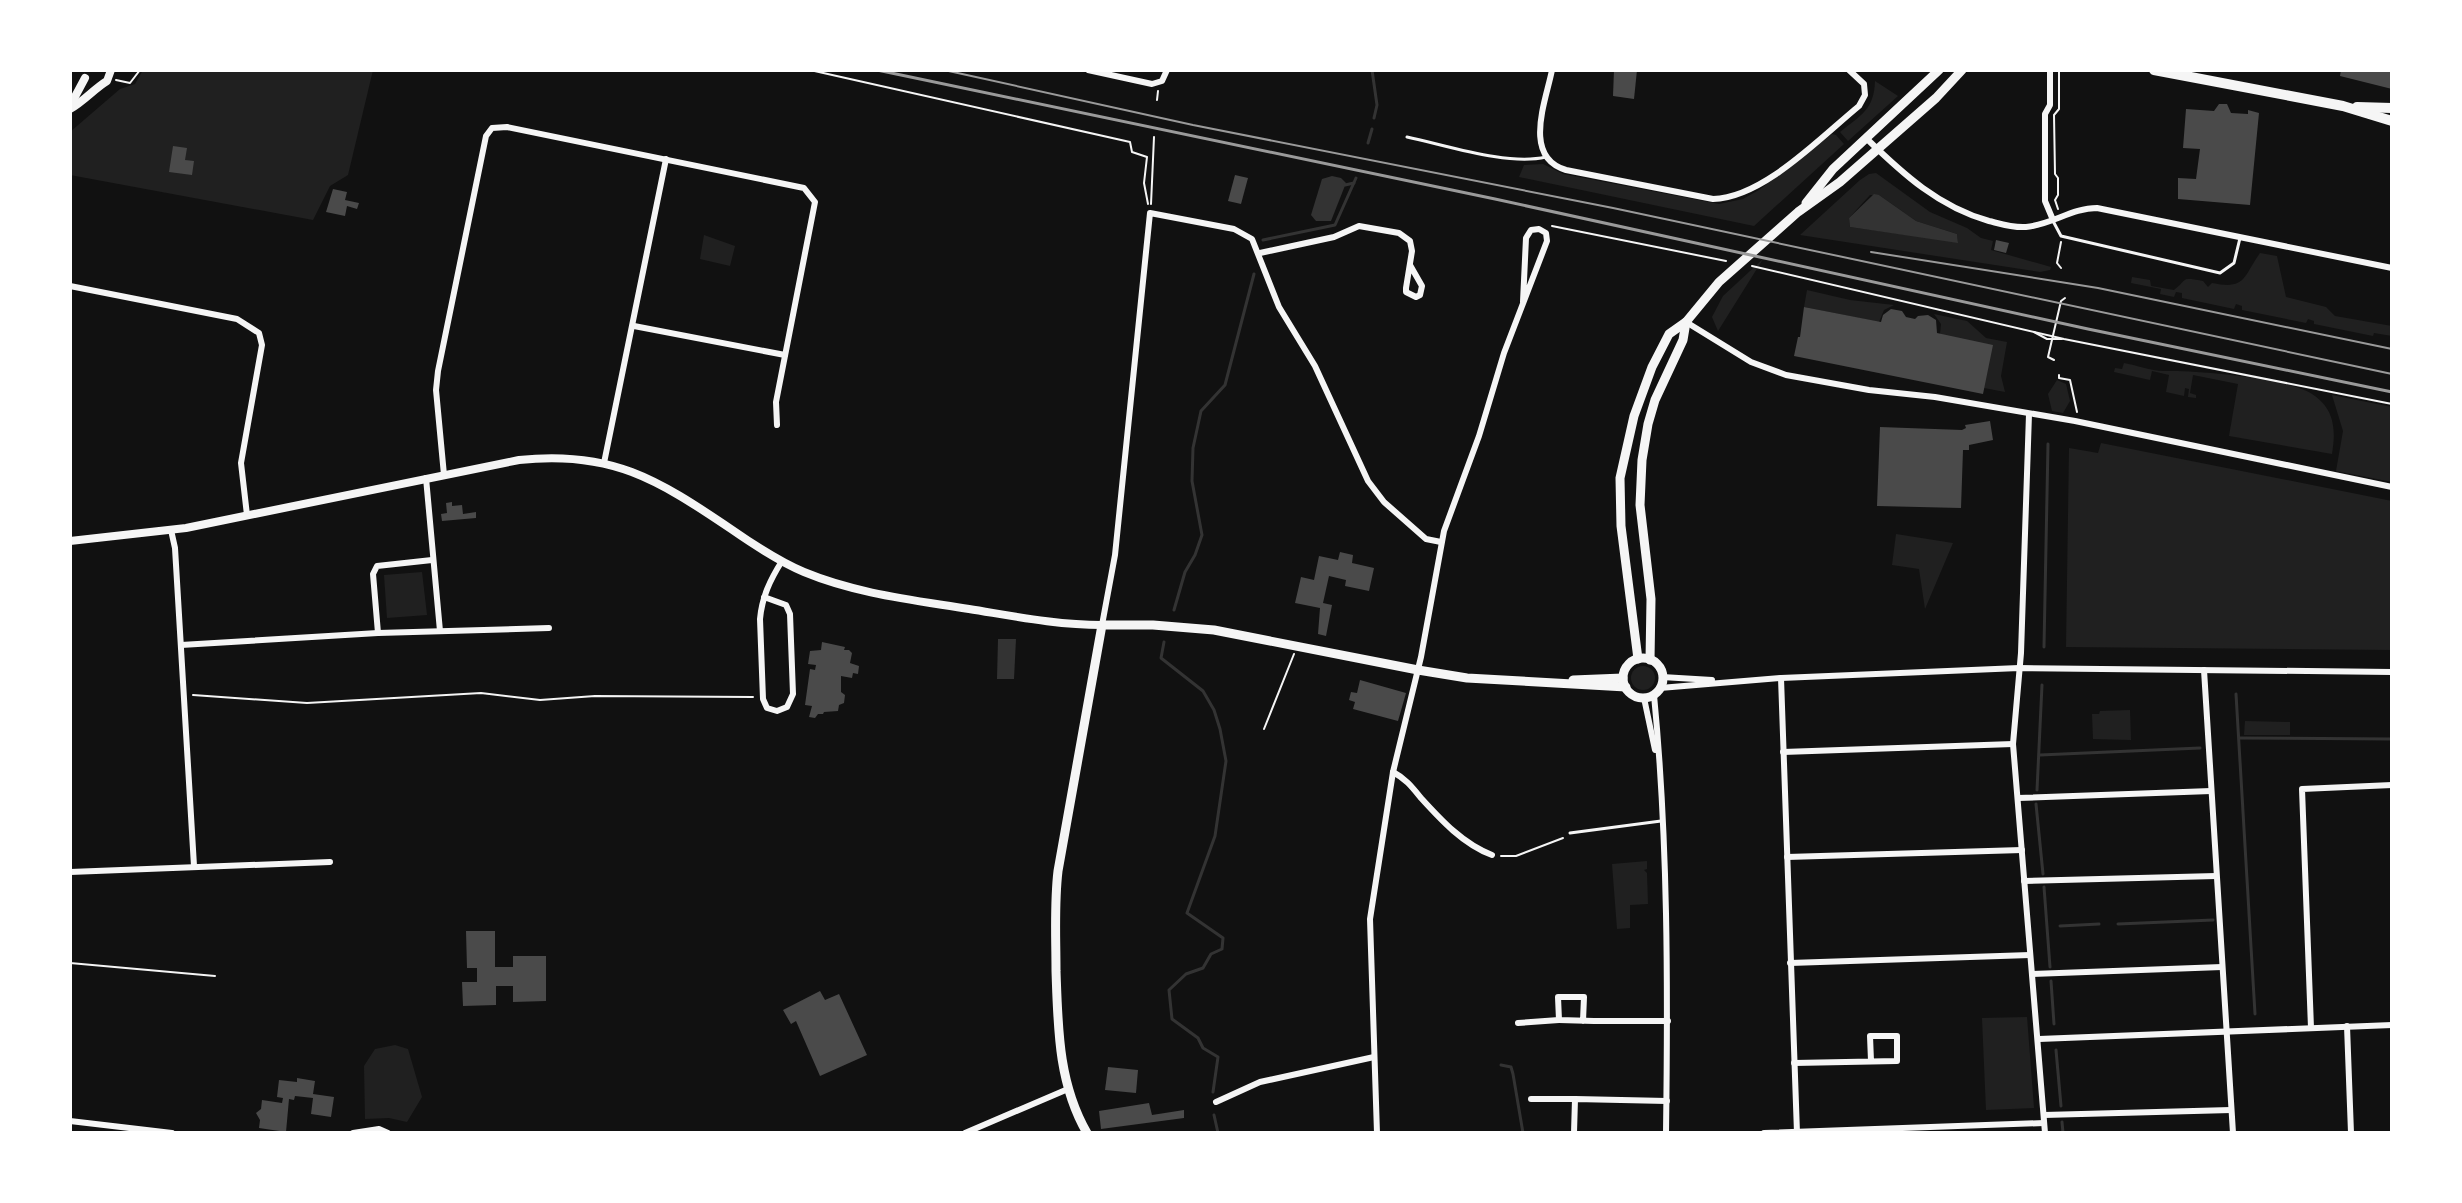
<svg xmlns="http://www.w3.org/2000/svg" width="2462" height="1203" font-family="Lato,sans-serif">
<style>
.green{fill:#202020;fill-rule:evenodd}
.water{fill:#333}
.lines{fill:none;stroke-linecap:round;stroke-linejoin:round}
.stream{stroke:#333;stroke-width:3}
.building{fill:#4a4a4a}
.path{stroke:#f5f5f5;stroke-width:2}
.service{stroke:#f5f5f5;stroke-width:3}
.minor{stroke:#f5f5f5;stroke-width:6}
.tertiary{stroke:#f5f5f5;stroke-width:8}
.secondary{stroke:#f5f5f5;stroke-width:9}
.primary{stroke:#f5f5f5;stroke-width:10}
.tram{stroke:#9a9a9a;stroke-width:2}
.rail{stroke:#9a9a9a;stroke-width:3}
</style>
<rect width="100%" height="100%" fill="#111"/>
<g class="green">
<path d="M143,70h230l-25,105 -18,11 -17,34 -243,-45v-43l50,-43 15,-5z"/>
<path d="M1875,81l23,15 -50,45 -8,-9c21,-17 34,-22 35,-51z"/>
<path d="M1832,134l4,1 8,9 -90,82 -235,-49 5,-12 19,-1 20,10 156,30 24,-5 16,-9z"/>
<path d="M1876,173l54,39 37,16 14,10 12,3 -2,9 60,17 -1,3 -10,2 -240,-37 60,-55 9,-6zM1870,195h9l37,26 41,13 1,8 -108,-15 -1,-9z"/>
<path d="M704,235l31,11 -5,20 -30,-7z"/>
<path d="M2260,253l17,3 9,41 40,10 9,9 57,10v10l-18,-3 -1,3 -59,-12v-3l-6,-2 -2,4 -64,-13v-4l-6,-2 -2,5 -52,-11v-5l-6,-1 -2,5 -14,-3 1,-5 -30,-6 1,-6 18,3 1,6 23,4c15,-11 5,-13 29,-9l5,6 4,-4c34,7 31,-6 48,-30z"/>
<path d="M1763,259l-45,72 -6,-14 11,-21z"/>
<path d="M1807,290l43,10 44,5 -10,5 -5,12 -75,-15z"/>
<path d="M1934,314l33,7 19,17 21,4 -6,34 4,16 -21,-4 -44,-54 1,-10z"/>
<path d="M2124,363c13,2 29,9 42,8 30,-1 121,7 146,23 23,15 24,36 20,60l-103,-18 9,-52 -45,-9 -3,18 6,2v3l-8,-1 1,-8 -4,-1 -1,8 -18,-4 3,-17 -17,-4 -2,9 -36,-8 1,-4 7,1z"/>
<path d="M2057,380l9,4 4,17 -7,12 -11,-2 -4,-17z"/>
<path d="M2332,395l60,12v75l-56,-11 7,-40z"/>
<path d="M2101,443l291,58v149l-326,-3 3,-199 29,5z"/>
<path d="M1896,534l57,9 -28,66 -6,-40 -27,-4z"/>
<path d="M422,572l5,43 -40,3 -3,-43z"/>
<circle cx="1643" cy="678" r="12"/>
<path d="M2130,710l1,30 -38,-1 -1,-25h7l1,-3z"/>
<path d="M2245,721l45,1v13h-46z"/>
<path d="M1647,861v8l-3,1 3,3 1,31 -18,1v23l-13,1 -5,-65z"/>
<path d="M2027,1017l7,91 -48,2 -4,-92z"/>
<path d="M395,1045l13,4 14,48 -15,25 -18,-4 -24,1 -1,-53 11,-17z"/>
</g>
<g class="water">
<path d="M1332,176l9,2 5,5 -15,38h-15l-5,-6 11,-36z"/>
<path d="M1874,194l5,1 37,26 41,13 1,9 -108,-16 -1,-9z"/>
<path d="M998,639h18l-2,40h-17z"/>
</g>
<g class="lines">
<g class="stream">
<path d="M1372,70l5,35 -3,13"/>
<path d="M1368,143l4,-14"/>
<path d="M1345,185l9,-2"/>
<path d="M1263,240l72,-15 21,-47"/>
<path d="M1174,610l11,-38 10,-17 7,-20 -10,-54 1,-33 8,-37 24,-26 29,-111"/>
<path d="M1164,642l-3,16 42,33 11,19 6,19 6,32 -11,75 -28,77 36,25 -1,11 -11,5 -8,14 -17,6 -17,16 3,29 26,19 5,10 15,9 -5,35"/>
<path d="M2044,647l4,-203"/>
<path d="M2236,694l19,320"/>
<path d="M2240,738l152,1"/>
<path d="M2040,755l160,-7"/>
<path d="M2037,790l5,-105"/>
<path d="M2036,804l7,70"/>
<path d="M2044,887l6,80"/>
<path d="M2118,924l95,-4"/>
<path d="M2060,926l39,-2"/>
<path d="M2051,981l3,43"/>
<path d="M2056,1050l5,56"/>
<path d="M1501,1065l10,2 2,7 10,59"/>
<path d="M1214,1115l4,18"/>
<path d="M2062,1122l1,11"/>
</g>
</g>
<g class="building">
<path d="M1614,70h23l-3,29 -21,-3z"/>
<path d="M2341,70h51v19l-52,-13z"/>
<path d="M2219,104h8l4,9 17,1v-4l11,3 -9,92 -72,-6v-21l18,1 4,-30 -17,-1 3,-39 28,2z"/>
<path d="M173,146l14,2 -2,12 9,1 -2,14 -23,-3z"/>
<path d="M1235,175l13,3 -7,26 -13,-3z"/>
<path d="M333,189l14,3 -2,8 14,3 -2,6 -10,-3 -2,10 -19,-4z"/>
<path d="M1996,240l13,3 -3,10 -12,-3z"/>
<path d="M1804,307l77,15 2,-7 8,-6 11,2 4,6 9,2 3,-3 10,-1 8,5 1,13 56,12 -10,49 -189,-38 4,-19h2z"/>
<path d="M1990,421l3,19 -24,5v5h-6l-2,58 -84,-2 3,-79 82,3 4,-2 -1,-3z"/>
<path d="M452,502v4l10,-1 1,9 13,-2v6l-34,3 -1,-7 6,-1 -1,-10z"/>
<path d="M1340,552l13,3 -1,8 22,5 -5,23 -24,-5 1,-6 -17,-4 -6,27 9,2 -6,31 -8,-2 2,-26 -25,-5 6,-26 13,3 5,-24 19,4z"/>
<path d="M822,642l23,5 -1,3h5l3,3 -2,10 9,3 -1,8 -5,-1 -1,5 -11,-2v16l4,3 -1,8 -5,2 -1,6 -14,1 -1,2h-5l-3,4 -6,-1 3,-11 -7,-1 5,-36 5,1 1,-5 -8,-1 2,-13 11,-1z"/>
<path d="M1360,680l46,13 -8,28 -45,-12 2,-7 -6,-2 2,-8 6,1z"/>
<path d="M466,931h29v36h18v-11h33v45l-33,1v-16h-17v19l-33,1 -1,-24h15v-14h-10z"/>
<path d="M820,991l5,9 14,-6 28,61 -47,21 -24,-55 -5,3 -8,-14z"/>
<path d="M1108,1067l30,3 -2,23 -31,-3z"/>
<path d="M297,1078l18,3 -2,13 21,3 -3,20 -20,-3 2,-16 -18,-2 -1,4 -5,-1 -3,33 -27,-4 1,-8 -4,-7 5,-4 1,-9 20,3 1,-5 -6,-1 2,-17 18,2z"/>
<path d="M1149,1103l3,12 32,-5v8l-83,11 -2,-18z"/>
</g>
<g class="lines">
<g class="path">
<path d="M810,70l320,72 2,10 15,5 -3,26 4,21"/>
<path d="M116,80l14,3 10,-13"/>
<path d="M1157,100l1,-9"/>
<path d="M1151,204l3,-67"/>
<path d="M2058,209l-3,-9 3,-5v-17l-3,-4 -1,-59 5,-6v-39"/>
<path d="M1552,226l174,35"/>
<path d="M1752,266l312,73 328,65"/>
<path d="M2061,268l-4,-5 4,-21"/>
<path d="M2034,332l13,7h15"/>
<path d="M2054,360l-6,-3 13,-56 4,-3"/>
<path d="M2059,375v3l11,2 7,32"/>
<path d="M193,695l114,8 174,-10 59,7 55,-4 158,1"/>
<path d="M1264,729l30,-75"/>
<path d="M1501,856h15l47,-18"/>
<path d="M70,963l145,13"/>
</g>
<g class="service">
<path d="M1407,137c39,8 100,29 139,20"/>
<path d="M2053,221l8,15 159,37 14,-10 6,-25"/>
<path d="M1570,833l91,-12"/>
</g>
<g class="minor">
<path d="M1088,70l64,14 10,-3 5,-11"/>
<path d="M1552,70c-6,31 -30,87 14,100l147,29c50,-1 108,-62 146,-93l6,-11 -1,-11 -15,-14"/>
<path d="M2050,70v35l-5,9v87l8,19"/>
<path d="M1867,139c36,35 72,68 122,82 12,3 24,7 37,6 25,-2 46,-19 71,-19l295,60"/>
<path d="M1260,253l74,-16 25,-11 40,7 11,8 2,10 -6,37v4l10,5 4,-2 2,-9 -12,-21"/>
<path d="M70,286l167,33 22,14 3,12 -21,118 6,52"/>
<path d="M1686,322l65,40 35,13 83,15 66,7 140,24 317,66"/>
<path d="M634,326l151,29"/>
<path d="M2029,414l-8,239 -8,91 32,389"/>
<path d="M604,463l62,-304"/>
<path d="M444,475l-8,-85 2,-19 48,-235 6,-8 15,-1 297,61 11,14 -39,200 1,23"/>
<path d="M426,478l14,153"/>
<path d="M171,530l4,18 19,318"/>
<path d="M764,597l22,8 4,9 3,80 -6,13 -10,4 -10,-3 -4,-9 -3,-80c2,-22 10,-39 22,-58"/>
<path d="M1102,625l13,-70 35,-342 84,16 18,10 27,68 36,59 53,115 16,21 42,37 15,3"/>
<path d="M378,633l-5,-59 4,-8 55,-6"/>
<path d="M181,645l197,-12 171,-5"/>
<path d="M2204,670l29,463"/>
<path d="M1662,677l50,3"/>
<path d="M1781,678l16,455"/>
<path d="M1660,688l121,-10 238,-10 373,4"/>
<path d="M1654,695c14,145 14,292 12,438"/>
<path d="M1644,698l11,52"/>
<path d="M1783,752l230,-8"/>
<path d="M1393,772c13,7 19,15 28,26 20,22 42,46 71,57"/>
<path d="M2018,798l193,-7"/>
<path d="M1787,857l235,-7"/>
<path d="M70,872l260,-10"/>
<path d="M2024,881l192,-5"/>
<path d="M1790,963l240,-8"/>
<path d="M2032,974l190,-7"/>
<path d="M1583,1021l1,-24h-26l1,23 35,1h74"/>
<path d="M1518,1023l41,-3"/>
<path d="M2347,1026l4,107"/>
<path d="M2311,1028l-9,-239 90,-4"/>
<path d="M2039,1039l353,-14"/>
<path d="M1794,1063l103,-2v-25h-27l1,25"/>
<path d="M1531,1099h44"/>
<path d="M1216,1102l44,-20 114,-25"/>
<path d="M2044,1115l187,-5"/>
<path d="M70,1121l102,12"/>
<path d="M353,1133l26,-4 9,4"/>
<path d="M965,1133l103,-44"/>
<path d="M1377,1133l-7,-214 23,-147 28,-115 23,-126 35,-95 25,-83 43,-112 -1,-8 -7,-4 -8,1 -5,8 -3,64"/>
<path d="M1574,1133l1,-34 92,2"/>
<path d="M1764,1133l280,-10"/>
</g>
<g class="tertiary">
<path d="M70,106l15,-28"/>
<path d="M70,109c14,-8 24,-20 37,-28l4,-11"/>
<path d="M70,541l116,-13 333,-68c92,-10 138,19 212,69 23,16 47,32 73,43 53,22 110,28 165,37 44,7 88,16 133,16"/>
</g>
<g class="secondary">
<path d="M1806,203l27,-34 106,-99"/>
<circle cx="1643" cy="678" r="20"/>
<path d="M1638,659l-17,-133 -1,-48 14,-62 18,-49 17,-33 17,-12 33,-40 79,-70 42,-30 96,-84 26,-28"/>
<path d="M1650,660l1,-61 -11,-94 2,-45 6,-36 7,-24 28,-60 3,-18"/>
<path d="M1573,680l50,-2"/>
<path d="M1087,1133c-29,-50 -29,-106 -31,-162 0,-34 -2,-66 2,-100l44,-246h51l61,5 204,40 49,8 159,9"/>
</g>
<g class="primary">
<path d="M2154,70l189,36 49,15"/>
<path d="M2357,107l35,1"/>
</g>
<g class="tram">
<path d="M944,70l249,55 420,83 779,166"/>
<path d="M1871,252l227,36 294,61"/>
</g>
<path class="rail" d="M877,70l618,129 593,130 304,63"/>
</g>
<rect width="2462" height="1203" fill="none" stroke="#ffffff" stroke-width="144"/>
</svg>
